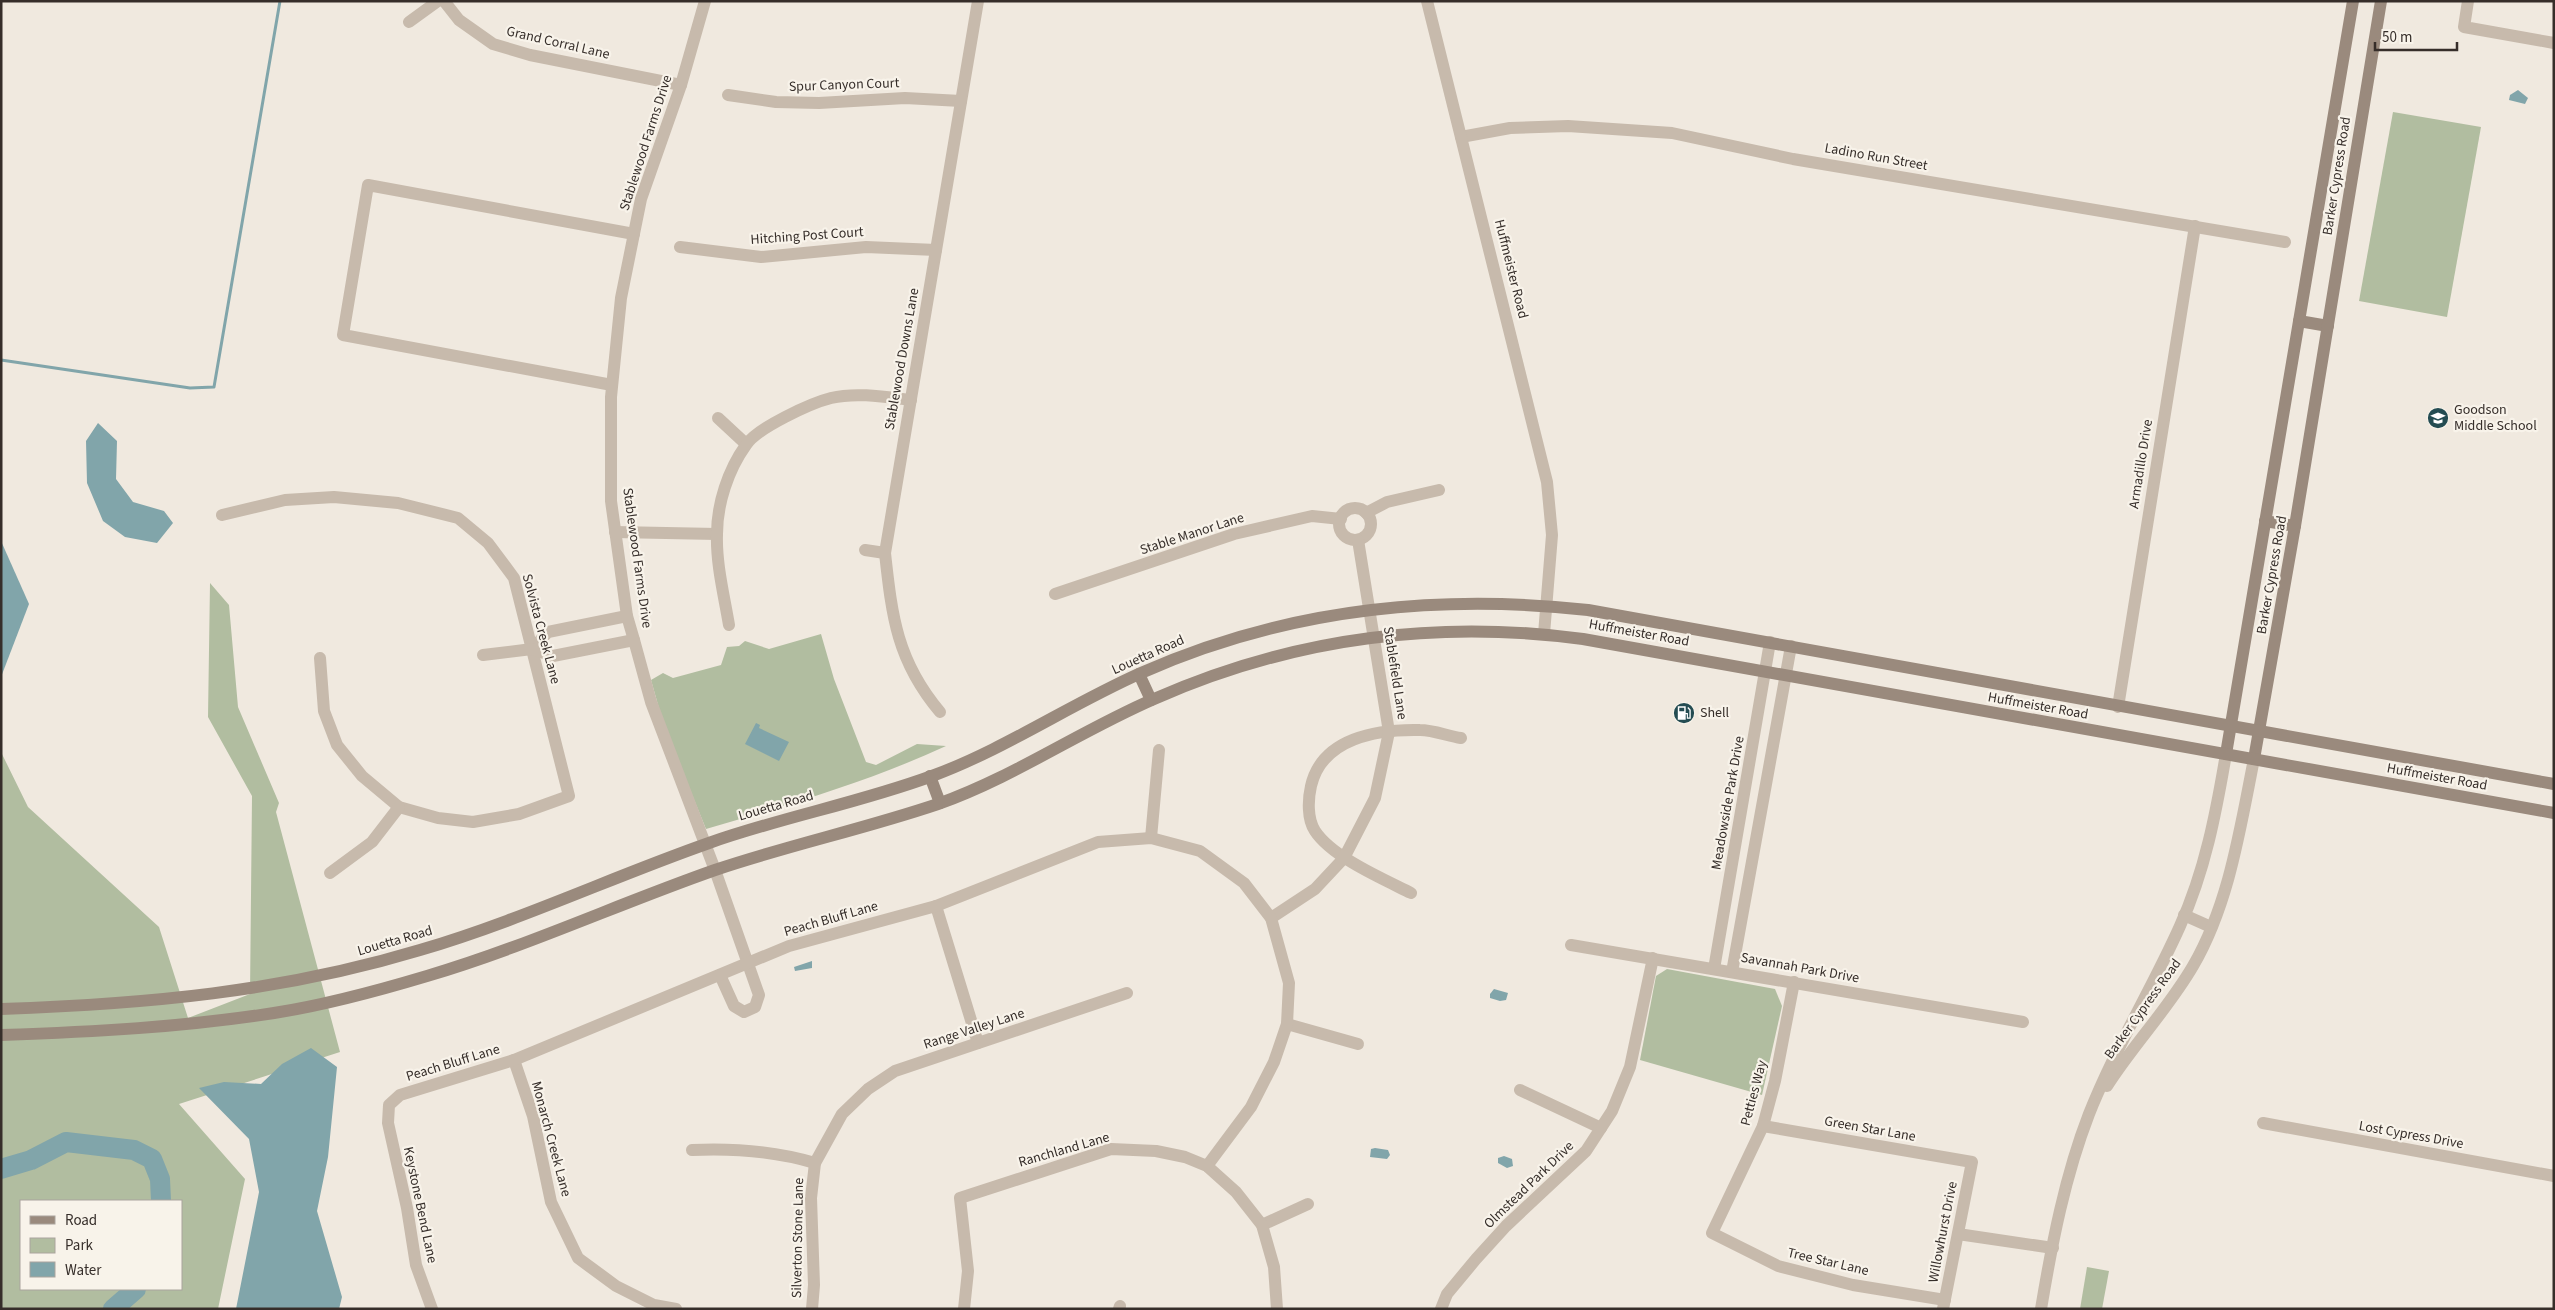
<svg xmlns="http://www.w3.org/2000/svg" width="2555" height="1310" font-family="'Source Sans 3',sans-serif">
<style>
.green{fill:#b1bda0;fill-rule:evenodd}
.water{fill:#81a5aa}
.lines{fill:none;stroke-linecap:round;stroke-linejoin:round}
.stream{stroke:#81a5aa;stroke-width:3}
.river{stroke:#81a5aa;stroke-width:20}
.minor{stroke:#c7baac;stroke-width:12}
.tertiary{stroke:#c7baac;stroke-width:12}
.secondary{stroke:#9a8a7d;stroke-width:12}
.labels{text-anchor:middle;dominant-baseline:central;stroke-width:4.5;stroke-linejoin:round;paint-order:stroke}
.street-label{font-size:14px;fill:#362e2a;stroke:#f8f3ea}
.poi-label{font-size:14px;fill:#362e2a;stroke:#f8f3ea;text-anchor:start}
</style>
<rect width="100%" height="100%" fill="#f0e9df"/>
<g class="green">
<path d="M2393,112l88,15 -34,190 -88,-16z"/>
<path d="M210,583l19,22 9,102 41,96 -3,9 64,240 -161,52 66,75 -27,130h-217v-557l27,55 131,120 29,91 62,-24 2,-198 -44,-79zM21,1201h160v88h-160z"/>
<path d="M821,634l13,45 32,83 10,3 41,-21 29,2c-78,36 -158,59 -240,83l-42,-103 -13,-46 12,-7 10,5 48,-13 6,-18 12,-1 6,-5 24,8z"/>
<path d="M1667,969l108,20 7,17 -20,89 -122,-35 16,-84z"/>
<path d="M2087,1267l22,4 -7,38h-22z"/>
</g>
<g class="water">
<path d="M2518,90l10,8 -3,6 -16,-4 1,-5z"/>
<path d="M98,423l19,18 -1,38 17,23 31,9 9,12 -16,20 -32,-6 -22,-16 -16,-38 -1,-42z"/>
<path d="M1,541l28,63 -28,73z"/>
<path d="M756,723l4,2 -1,3 30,14 -10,19 -34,-17z"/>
<path d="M812,961v7l-17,3 -1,-4z"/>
<path d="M1494,989l14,4 -2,7 -6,1 -10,-3v-4z"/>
<path d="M311,1048l26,19 -9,90 -11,54 25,86 -3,12h-103l23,-117 -10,-53 -50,-51 25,-6 37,2 21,-20z"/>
<path d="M1375,1148l13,2 2,5 -3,4 -17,-2 1,-8z"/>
<path d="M1504,1156l8,3 1,7 -6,2 -9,-5v-5z"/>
</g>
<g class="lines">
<path class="stream" d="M1,360l189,28 24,-1 66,-386"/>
<g class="river">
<path d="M1,1169l30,-9 35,-18 68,8 18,9 8,20 1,22"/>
<path d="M113,1309l23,-20"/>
</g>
<g class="minor">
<path d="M444,1l15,19 34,24 37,11 151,30"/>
<path d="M2468,1l-4,26 90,16"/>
<path d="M409,22l29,-21"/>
<path d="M728,95l48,7 43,1 86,-5 56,3"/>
<path d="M1461,137l49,-9 58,-2 104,7 121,26 492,83"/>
<path d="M680,247l81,10 105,-10 70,3"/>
<path d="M612,385l-269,-50 25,-150 266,49"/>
<path d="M718,418l28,26"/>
<circle cx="1355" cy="524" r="16"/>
<path d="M1366,513l21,-11 52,-12"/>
<path d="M222,515l63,-15 49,-3 64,6 60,15 30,25 26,35 55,218 -50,18 -46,8 -35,-4 -39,-11 -37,-31 -25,-31 -13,-34 -4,-53"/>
<path d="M615,532l102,2"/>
<path d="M865,550l20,3"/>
<path d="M1055,594l179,-60 78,-18 29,3"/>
<path d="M729,625c-5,-30 -13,-61 -12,-91 0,-30 11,-64 29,-89 11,-17 65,-42 85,-47 25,-6 55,-1 80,2"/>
<path d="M532,649l16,-17 79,-16"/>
<path d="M483,655l49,-6 21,7 81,-16"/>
<path d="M2118,707l77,-481"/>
<path d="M940,712c-43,-51 -48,-95 -55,-159l93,-552"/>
<path d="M1151,838l8,-88"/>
<path d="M715,870l44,125 -4,12 -11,5 -10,-6 -14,-31"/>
<path d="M330,873l42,-31 27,-35"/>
<path d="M1411,893c-28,-14 -79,-36 -96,-62 -8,-12 -7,-32 -4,-45 11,-48 66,-57 109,-56 13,0 28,6 41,8"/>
<path d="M936,906l42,137"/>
<path d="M1271,918l44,-29 29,-31 31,-60 14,-66 -31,-192"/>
<path d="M1571,945l452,77"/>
<path d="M1714,969l56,-327"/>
<path d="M1732,972l59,-326"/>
<path d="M1794,982l-19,99 -12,45 -51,107 66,33 75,19 92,15"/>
<path d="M1287,1024l71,20"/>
<path d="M514,1060l19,56 18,86 27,56 38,28 38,19 22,4"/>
<path d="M1520,1090l81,38"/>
<path d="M2263,1123l291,53"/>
<path d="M1763,1126l209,36 -29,147"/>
<path d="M692,1150c43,-2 82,1 123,13"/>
<path d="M1262,1225l46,-21"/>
<path d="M1958,1234l95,14"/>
<path d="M432,1309l-16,-44 -9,-57 -19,-85 1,-18 11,-10 114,-35 275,-114 147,-40 162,-64 53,-4 49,13 44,32 27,35 18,65 -2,41 -13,38 -23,45 -44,59"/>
<path d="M812,1309l2,-24 -3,-87 4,-35 27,-49 26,-25 27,-18 232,-78"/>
<path d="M964,1309l4,-38 -8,-73 151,-49 45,2 29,6 22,9 29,26 26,33 12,42 3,42"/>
<path d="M1119,1309l1,-3"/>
<path d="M1441,1309l6,-15 29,-35 30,-33 80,-75 26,-40 18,-44 23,-109"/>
</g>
<g class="tertiary">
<path d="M705,1l-24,84 -40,114 -20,99 -10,99v104l16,115 7,24 17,62 64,168"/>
<path d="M1427,1l120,481 5,53 -8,99"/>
<path d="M2184,915l27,12"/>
<path d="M2107,1086c26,-41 61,-77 86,-120 36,-62 47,-137 61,-207"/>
<path d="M2041,1309c11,-66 24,-133 48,-195 26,-66 63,-125 91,-188 25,-55 36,-113 46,-172"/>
</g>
<g class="secondary">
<path d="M2299,321l29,5"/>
<path d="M2265,521l30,5"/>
<path d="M1139,674l12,26"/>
<path d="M2226,754l127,-753"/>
<path d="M2254,759l41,-233 86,-525"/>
<path d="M930,776l10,27"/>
<path d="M1,1009c145,-5 280,-17 419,-59 99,-29 192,-73 289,-107 73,-26 150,-40 223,-67 73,-27 137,-71 209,-103 142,-63 293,-80 447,-63l966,174"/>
<path d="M1,1035c92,-3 183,-8 273,-22 52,-8 103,-22 153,-37 98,-29 191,-72 288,-106 74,-25 149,-41 223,-66 76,-27 142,-73 216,-105 138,-61 280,-80 429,-60l971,174"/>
</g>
</g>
<defs>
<g id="school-disc" transform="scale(1.125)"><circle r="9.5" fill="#244c52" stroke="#f8f3ea"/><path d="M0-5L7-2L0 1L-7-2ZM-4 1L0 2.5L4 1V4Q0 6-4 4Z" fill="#fff"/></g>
<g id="fuel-disc" transform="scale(1.125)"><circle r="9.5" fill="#244c52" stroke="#f8f3ea"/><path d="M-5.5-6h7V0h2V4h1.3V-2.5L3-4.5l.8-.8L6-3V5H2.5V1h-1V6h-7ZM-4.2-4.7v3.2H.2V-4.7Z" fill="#fff"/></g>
</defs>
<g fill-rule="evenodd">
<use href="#school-disc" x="2438" y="418"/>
<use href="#fuel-disc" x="1684" y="713"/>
</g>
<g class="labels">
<g class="street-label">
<text transform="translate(558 43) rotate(13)">Grand Corral Lane</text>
<text transform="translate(844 85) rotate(-2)">Spur Canyon Court</text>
<text transform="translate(646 143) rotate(-72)">Stablewood Farms Drive</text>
<text transform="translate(1876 157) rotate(10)">Ladino Run Street</text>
<text transform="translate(2337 176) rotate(-81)">Barker Cypress Road</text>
<text transform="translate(807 236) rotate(-4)">Hitching Post Court</text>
<text transform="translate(1511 269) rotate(76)">Huffmeister Road</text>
<text transform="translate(902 359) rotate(-80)">Stablewood Downs Lane</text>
<text transform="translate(2141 464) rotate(-81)">Armadillo Drive</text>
<text transform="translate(1192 534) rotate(-18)">Stable Manor Lane</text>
<text transform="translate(637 558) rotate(82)">Stablewood Farms Drive</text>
<text transform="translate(2272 575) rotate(-80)">Barker Cypress Road</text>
<text transform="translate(541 629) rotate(75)">Solvista Creek Lane</text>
<text transform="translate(1639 633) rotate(10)">Huffmeister Road</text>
<text transform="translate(1148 655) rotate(-24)">Louetta Road</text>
<text transform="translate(1395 673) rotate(81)">Stablefield Lane</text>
<text transform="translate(2038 706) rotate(10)">Huffmeister Road</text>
<text transform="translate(2437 777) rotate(10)">Huffmeister Road</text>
<text transform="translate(1728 803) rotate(-80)">Meadowside Park Drive</text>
<text transform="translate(776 806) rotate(-16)">Louetta Road</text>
<text transform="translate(831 919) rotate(-16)">Peach Bluff Lane</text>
<text transform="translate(395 941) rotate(-16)">Louetta Road</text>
<text transform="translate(1800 968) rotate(10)">Savannah Park Drive</text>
<text transform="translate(2143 1009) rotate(-54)">Barker Cypress Road</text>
<text transform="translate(974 1029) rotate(-18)">Range Valley Lane</text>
<text transform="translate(453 1063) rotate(-17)">Peach Bluff Lane</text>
<text transform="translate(1754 1093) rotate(-75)">Petties Way</text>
<text transform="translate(1870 1129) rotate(10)">Green Star Lane</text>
<text transform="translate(2411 1135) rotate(10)">Lost Cypress Drive</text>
<text transform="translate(551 1139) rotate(75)">Monarch Creek Lane</text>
<text transform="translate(1064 1150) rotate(-16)">Ranchland Lane</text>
<text transform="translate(1529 1185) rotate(-44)">Olmstead Park Drive</text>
<text transform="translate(420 1205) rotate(78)">Keystone Bend Lane</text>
<text transform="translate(1943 1232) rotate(-79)">Willowhurst Drive</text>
<text transform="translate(798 1238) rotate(-89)">Silverton Stone Lane</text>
<text transform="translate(1828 1262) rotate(13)">Tree Star Lane</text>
</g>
<g class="poi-label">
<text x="2454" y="410">Goodson<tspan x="2454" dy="16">Middle School</tspan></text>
<text x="1700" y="713">Shell</text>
</g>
</g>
<rect width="2555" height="1310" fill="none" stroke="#362e2a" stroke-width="5"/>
<rect x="20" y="1200" width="162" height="90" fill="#f8f3ea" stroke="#aaa49d"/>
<rect x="30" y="1216" width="25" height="8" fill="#9a8a7d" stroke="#aaa49d"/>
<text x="65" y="1225" font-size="15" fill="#362e2a">Road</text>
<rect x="30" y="1238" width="25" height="15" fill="#b1bda0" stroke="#aaa49d"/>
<text x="65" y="1250" font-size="15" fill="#362e2a">Park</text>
<rect x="30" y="1262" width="25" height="15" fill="#81a5aa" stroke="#aaa49d"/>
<text x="65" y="1275" font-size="15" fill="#362e2a">Water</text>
<path d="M2375 42v8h82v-8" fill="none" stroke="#362e2a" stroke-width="2.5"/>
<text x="2382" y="42" font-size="15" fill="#362e2a" stroke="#f8f3ea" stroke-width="4" paint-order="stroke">50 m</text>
</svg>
